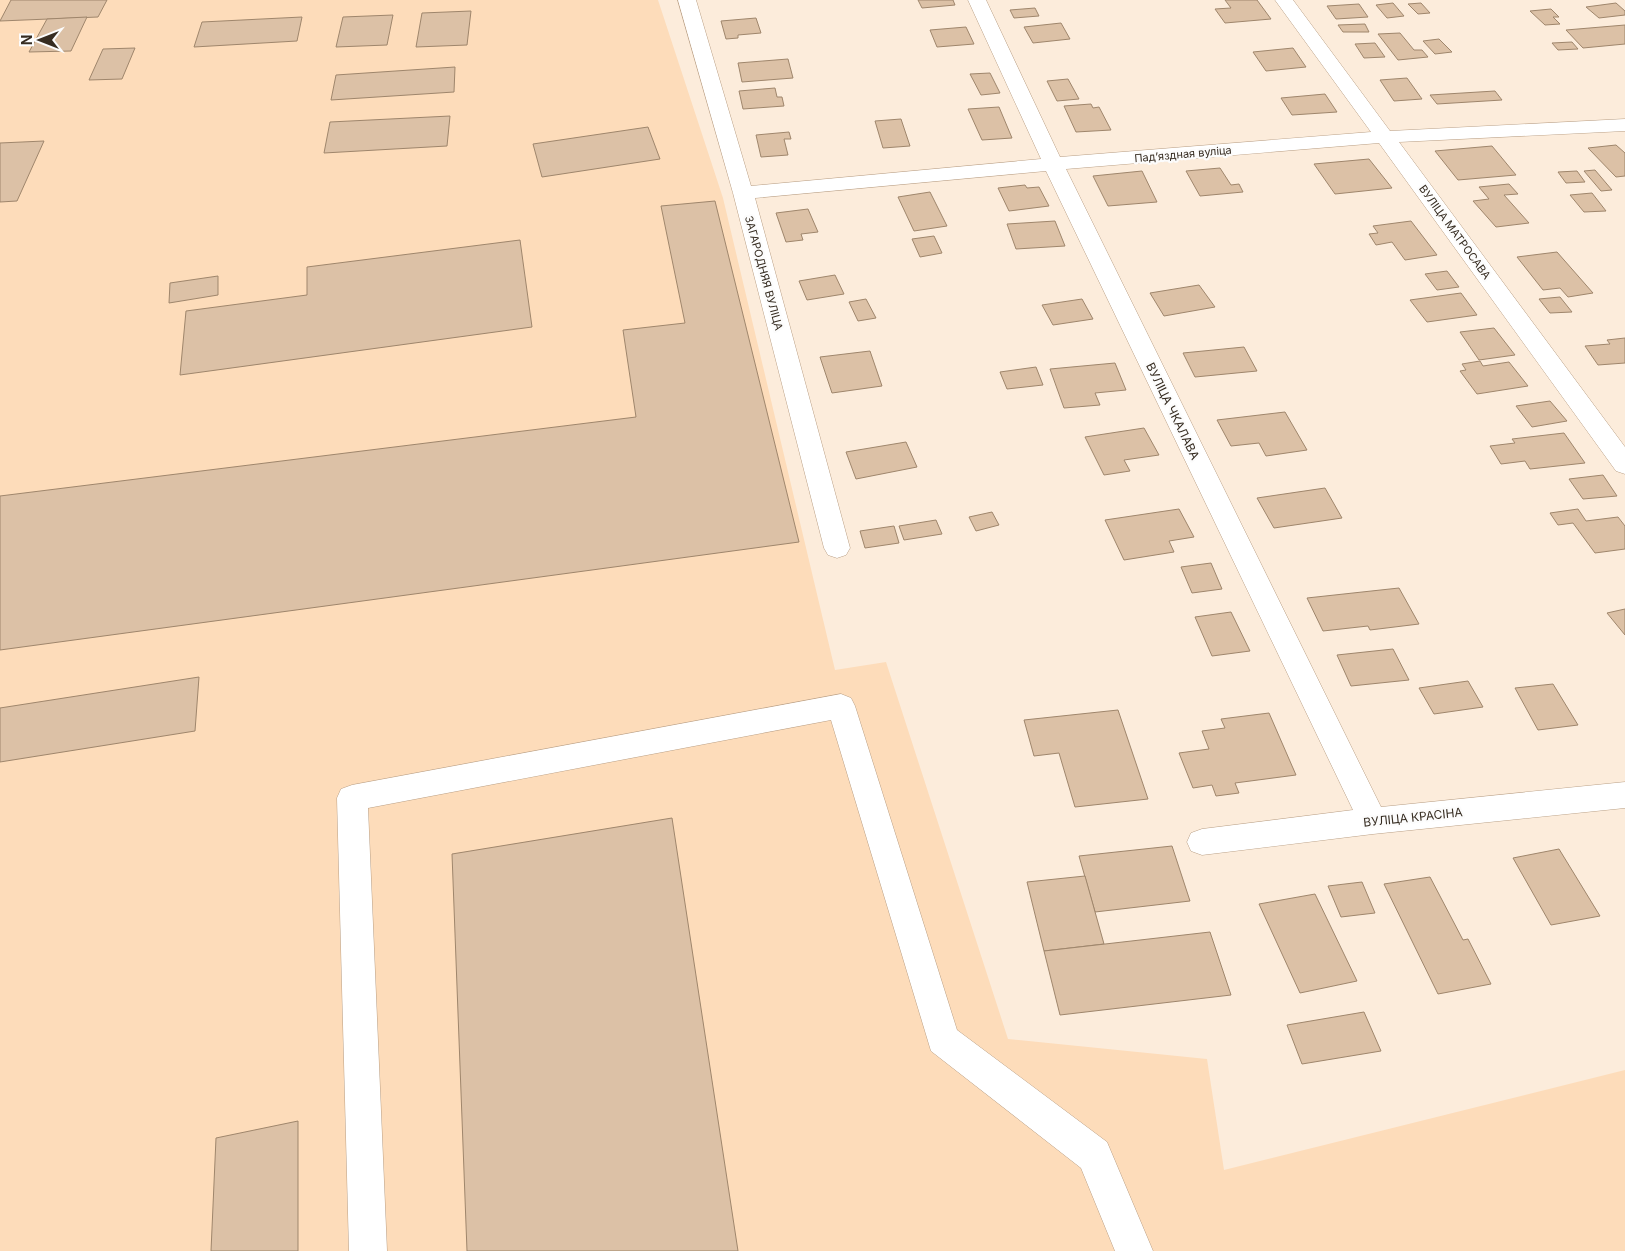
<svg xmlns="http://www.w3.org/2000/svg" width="1625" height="1251" font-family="Inter,sans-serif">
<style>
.built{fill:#fddcba}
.building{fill:#dcc1a6;stroke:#9f866c}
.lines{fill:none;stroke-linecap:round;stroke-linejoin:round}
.minor-casing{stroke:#b99f85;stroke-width:1}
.minor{fill:#fff;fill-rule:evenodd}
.labels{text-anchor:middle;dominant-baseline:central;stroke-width:4.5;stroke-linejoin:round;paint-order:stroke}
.far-street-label{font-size:11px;fill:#362c21;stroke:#fcfcfc}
.street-label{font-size:12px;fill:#362c21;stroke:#fcfcfc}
</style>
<rect width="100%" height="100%" fill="#fcecdb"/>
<path class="built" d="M0,0h658l65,198 112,472 51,-8 122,377 199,20 17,111 401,-100v181h-1625z"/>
<g class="building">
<path d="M11,0h96l-9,17 -98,4z"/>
<path d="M918,0h35l2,5 -33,3z"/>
<path d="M1225,0h32l14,19 -46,4 -10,-14 16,-1z"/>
<path d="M1393,3l11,13 -17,2 -11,-13z"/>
<path d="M1421,3l9,10 -12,1 -10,-10z"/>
<path d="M1616,3l9,8v4l-26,3 -13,-11z"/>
<path d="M1359,4l9,13 -32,2 -9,-13z"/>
<path d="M1035,8l4,8 -25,2 -4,-8z"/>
<path d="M1551,9l8,8h-6l7,7 -15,1 -15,-14z"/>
<path d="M471,11l-4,34 -51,2 6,-34z"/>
<path d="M393,15l-6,30 -51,2 7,-30z"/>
<path d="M87,17l-16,34 -42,1 18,-33z"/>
<path d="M302,17l-5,24 -103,6 8,-25z"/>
<path d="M756,18l5,15 -23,2v3l-12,1 -5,-18z"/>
<path d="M1061,23l9,16 -37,4 -9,-16z"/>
<path d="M1365,24l4,8h-26l-5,-7z"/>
<path d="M1625,25v19l-42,4 -17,-18z"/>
<path d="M966,27l8,17 -37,3 -7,-17z"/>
<path d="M1400,33l14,17h8l6,7 -30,3 -20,-26z"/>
<path d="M1439,39l13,13 -17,2 -12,-13z"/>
<path d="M1572,42l6,7 -20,1 -6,-7z"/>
<path d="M1375,43l10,14 -21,1 -9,-14z"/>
<path d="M135,48l-13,31 -33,1 14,-31z"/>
<path d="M1293,48l13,19 -40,4 -13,-19z"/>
<path d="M788,59l5,19 -51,4 -4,-19z"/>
<path d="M455,67l-1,25 -123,8 5,-25z"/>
<path d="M990,73l10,20 -19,2 -11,-21z"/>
<path d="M1407,78l15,21 -28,2 -14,-21z"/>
<path d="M1068,79l11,20 -22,2 -10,-20z"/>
<path d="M775,88l2,9h5l2,9 -41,3 -4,-18z"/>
<path d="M1495,91l7,9 -65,4 -7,-9z"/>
<path d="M1325,94l12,18 -45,3 -11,-17z"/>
<path d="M1091,104l2,4 6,-1 12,23 -35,2 -12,-26z"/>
<path d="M999,107l13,31 -30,2 -14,-31z"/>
<path d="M450,116l-3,30 -123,7 6,-31z"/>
<path d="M901,119l9,27 -27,2 -8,-27z"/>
<path d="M648,127l12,32 -118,18 -9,-33z"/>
<path d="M789,132l2,7h-7l4,16 -27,2 -5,-22z"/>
<path d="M44,141l-27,60 -17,1v-59z"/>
<path d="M1616,145l9,8v23l-9,1 -28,-29z"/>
<path d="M1492,146l24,29 -58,5 -23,-29z"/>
<path d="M1369,159l23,29 -57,6 -21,-30z"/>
<path d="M1220,168l11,17 8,-1 4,8 -43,4 -14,-25z"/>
<path d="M1595,170l17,20 -11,1 -17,-20z"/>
<path d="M1142,171l15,31 -49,4 -15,-30z"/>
<path d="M1577,171l8,11 -19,1 -8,-11z"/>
<path d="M1509,184l9,10 -14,1 25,28 -33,4 -23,-26 16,-2 -10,-12z"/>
<path d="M1025,185l2,3 12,-1 10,19 -40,5 -11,-23z"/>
<path d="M930,192l17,34 -33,5 -16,-34z"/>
<path d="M1592,193l14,18 -22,1 -14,-17z"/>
<path d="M715,201l84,341 -799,108v-154l636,-79 -13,-87 62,-7 -24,-117z"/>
<path d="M808,209l10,23 -17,2 2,6 -17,2 -10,-29z"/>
<path d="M1055,221l10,25 -49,3 -9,-25z"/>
<path d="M1411,221l26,34 -32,5 -13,-18 -16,3 -7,-11 9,-1 -5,-7z"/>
<path d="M934,236l8,17 -22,4 -8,-18z"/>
<path d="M520,240l12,87 -352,48 6,-64 121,-16v-28z"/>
<path d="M1557,252l36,41 -25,4 -8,-9 -17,2 -26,-33z"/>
<path d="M1447,271l12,16 -22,3 -12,-16z"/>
<path d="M835,275l9,19 -37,6 -8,-19z"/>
<path d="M218,276v19l-49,8 1,-20z"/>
<path d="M1199,285l16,22 -51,9 -14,-23z"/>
<path d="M1461,293l16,22 -50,7 -17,-22z"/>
<path d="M1560,297l12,15 -22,1 -11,-14z"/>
<path d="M866,299l10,19 -18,3 -9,-19z"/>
<path d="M1082,299l11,20 -40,6 -11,-20z"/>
<path d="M1494,328l21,27 -36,5 -19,-28z"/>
<path d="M1625,338v25l-27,2 -13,-19 25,-2 -3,-4z"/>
<path d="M1244,347l13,24 -62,6 -12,-24z"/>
<path d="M870,351l12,35 -50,7 -12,-36z"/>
<path d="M1480,361l3,5 26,-4 19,24 -51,8 -17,-23 6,-1 -4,-6z"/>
<path d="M1115,363l11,27 -31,3 5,12 -36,3 -14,-39z"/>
<path d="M1036,367l7,18 -36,4 -7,-17z"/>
<path d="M1550,401l17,20 -35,6 -16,-21z"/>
<path d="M1285,412l22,38 -41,6 -7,-13 -28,3 -14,-26z"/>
<path d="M1144,428l15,27 -35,5 6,11 -26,4 -19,-38z"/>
<path d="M1564,433l21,30 -55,6 -5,-8 -24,3 -11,-18 25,-3 -3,-4z"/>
<path d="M906,442l11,25 -61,12 -10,-27z"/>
<path d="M1603,475l14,21 -34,3 -14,-20z"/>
<path d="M1325,488l17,30 -68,10 -17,-30z"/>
<path d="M1179,509l15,28 -25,4 5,11 -50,8 -19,-40z"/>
<path d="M1578,509l8,12 32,-4 7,9v23l-30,4 -22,-30 -15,2 -8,-12z"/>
<path d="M992,512l7,13 -23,6 -7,-14z"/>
<path d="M936,520l6,14 -38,6 -5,-14z"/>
<path d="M894,526l5,17 -34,5 -5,-17z"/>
<path d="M1211,563l11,26 -30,4 -11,-26z"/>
<path d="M1399,588l20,36 -49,6 -2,-4 -45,5 -16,-33z"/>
<path d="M1625,609v26l-18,-22z"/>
<path d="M1231,612l19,39 -38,5 -17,-39z"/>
<path d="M1393,649l16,31 -58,6 -14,-31z"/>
<path d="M199,677l-4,54 -195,31v-54z"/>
<path d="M1468,681l15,26 -49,7 -15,-26z"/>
<path d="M1553,684l25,41 -40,5 -23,-42z"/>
<path d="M1118,710l30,89 -73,8 -16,-54 -25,3 -10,-36z"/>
<path d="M1269,713l27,62 -61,8 4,10 -23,3 -4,-11 -19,3 -14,-35 30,-4 -7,-18 23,-3 -4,-9z"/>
<path d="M672,818l66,433h-271l-15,-397z"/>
<path d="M1172,846l18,55 -95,11 -16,-56z"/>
<path d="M1559,849l41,67 -49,9 -38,-67z"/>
<path d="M1085,876l19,68 -60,7 -17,-69z"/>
<path d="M1430,877l33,63 5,-1 23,45 -53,10 -54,-110z"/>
<path d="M1362,882l13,31 -34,4 -13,-31z"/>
<path d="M1315,894l42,87 -57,12 -41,-89z"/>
<path d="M1210,932l21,63 -171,20 -16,-64z"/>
<path d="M1364,1012l17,39 -79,13 -15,-39z"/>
<path d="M298,1121v130h-87l5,-113z"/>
</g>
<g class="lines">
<g class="minor-casing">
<g id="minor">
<path d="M678,0h18l55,186 290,-27 -73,-159h18l74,157 311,-25 -96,-132h18l97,131 235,-12v12l-226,11 226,305v27l-9,-3 -237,-328 -313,26 315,638 244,-25v26l-252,26 -171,21 -11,-4 -4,-9 4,-9 11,-4 151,-19 -307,-639 -291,27 95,350 -4,7 -9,3 -9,-3 -4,-7 -91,-355z"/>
<path d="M841,694l10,4 4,8 102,324 150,112 46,109h-38l-34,-83 -150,-117 -100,-331 -463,88 19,443h-38l-12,-453 4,-9 11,-4z"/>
</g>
</g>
<use href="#minor" class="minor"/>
</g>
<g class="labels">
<g class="far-street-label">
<text transform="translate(1183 154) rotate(-5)">Падʼяздная вуліца</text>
<text transform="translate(1455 232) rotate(54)">ВУЛІЦА МАТРОСАВА</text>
<text transform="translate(764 273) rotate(75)">ЗАГАРОДНЯЯ ВУЛІЦА</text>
</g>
<g class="street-label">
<text transform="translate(1173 411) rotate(64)">ВУЛІЦА ЧКАЛАВА</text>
<text transform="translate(1413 817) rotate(-6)">ВУЛІЦА КРАСІНА</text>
</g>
</g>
<g transform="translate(40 40) rotate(270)" stroke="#fcfcfc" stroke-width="4" paint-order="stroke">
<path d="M0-4L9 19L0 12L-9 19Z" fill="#362c21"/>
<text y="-8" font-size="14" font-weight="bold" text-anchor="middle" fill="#362c21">N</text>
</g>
</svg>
